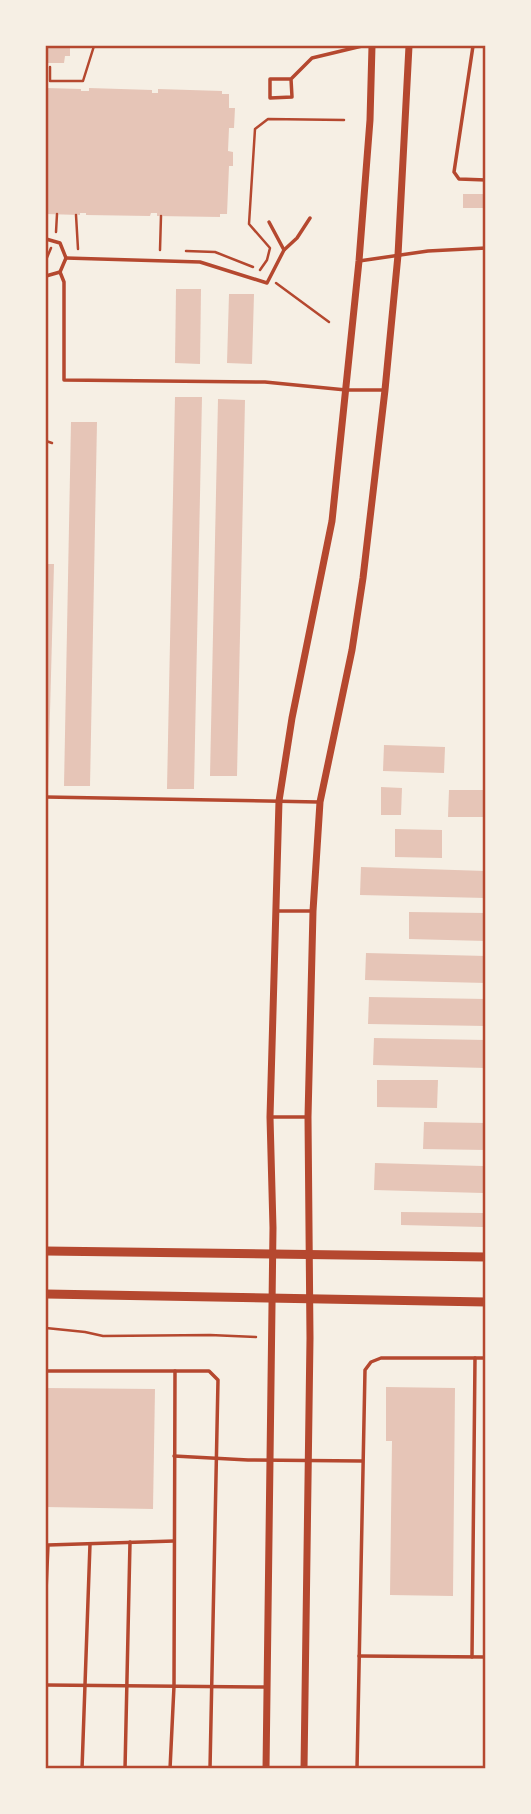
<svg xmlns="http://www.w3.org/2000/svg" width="531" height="1814" font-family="'Sofia Sans Condensed',sans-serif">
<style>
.building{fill:#e6c5b7}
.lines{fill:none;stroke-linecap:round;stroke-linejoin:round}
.path{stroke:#b5482f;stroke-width:2.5}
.service{stroke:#b5482f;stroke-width:3.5}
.minor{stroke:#b5482f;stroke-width:7}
.tertiary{stroke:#b5482f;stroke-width:9}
.neatline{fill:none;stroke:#b5482f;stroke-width:2.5}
</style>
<rect width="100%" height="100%" fill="#f6efe4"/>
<g class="building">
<path d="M46,46h24v10h-5l-1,7h-18z"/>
<path d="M46,88l35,1v2h8v-3l63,2v3h6v-4l64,2v3h7v14h6l-1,20h-5l-1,23 5,1v14h-4l-2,48h-7v3l-63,-1v-3h-6l-1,3 -64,-1v-2h-6v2l-34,-1z"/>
<rect x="463" y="194" width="23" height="14"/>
<path d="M176,289h25l-1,75 -25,-1z"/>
<path d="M229,294h25l-2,70 -25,-1z"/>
<path d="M175,397h27l-8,392h-27z"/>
<path d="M218,399l27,1 -8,376h-27z"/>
<path d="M71,422h26l-7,364h-26z"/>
<path d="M46,564h8l-6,223h-2z"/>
<path d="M384,745l61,2 -1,26 -61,-2z"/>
<path d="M381,787l21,1 -1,27h-20z"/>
<path d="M449,790h37v27h-38z"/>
<path d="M395,829l47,1v28l-47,-1z"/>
<path d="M361,867l125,4v27l-126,-3z"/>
<path d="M409,912l77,1v28l-77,-2z"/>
<path d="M366,953l120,3v27l-121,-3z"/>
<path d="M369,997l117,2v27l-118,-2z"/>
<path d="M374,1038l112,2v28l-113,-3z"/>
<path d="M377,1080h61l-1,28 -60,-1z"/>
<path d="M424,1122l62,1v27l-63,-1z"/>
<path d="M375,1163l108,3v27l-109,-3z"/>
<path d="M401,1212l82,1v14l-82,-2z"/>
<path d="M386,1387l69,1 -2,208 -63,-1 2,-154h-6z"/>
<path d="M46,1388l109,1 -2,120 -107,-2z"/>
</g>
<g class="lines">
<g class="path">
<path d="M50,67v14h33l11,-35"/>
<path d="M76,215l2,34"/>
<path d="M56,232l1,-18"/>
<path d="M160,250l1,-34"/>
<path d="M186,251l29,1 38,15"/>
<path d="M46,260l5,-12"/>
<path d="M260,270l7,-10 3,-12 -21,-24 6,-95 13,-10 76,1"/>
<path d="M276,283l53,39"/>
<path d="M46,441l6,2"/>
<path d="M46,1328l39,4 18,4 107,-1 46,2"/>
</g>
<g class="service">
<path d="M473,46l-19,126 5,7 27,1"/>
<path d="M291,79l1,18 -22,1v-19h21l21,-21 50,-12"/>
<path d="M269,222l15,28"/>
<path d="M46,239l14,4 6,15 -6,14 -14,4"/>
<path d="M66,258l134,4 67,21 17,-33 13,-12 13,-20"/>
<path d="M359,261l69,-10 58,-3"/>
<path d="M60,272l4,10v98l201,2 81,8h37"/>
<path d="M46,797l272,5"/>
<path d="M277,911h34"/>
<path d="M271,1117h37"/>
<path d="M46,1371h163l9,9 -8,389"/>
<path d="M174,1456l74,4 114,1"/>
<path d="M46,1591l2,-46 126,-4"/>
<path d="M359,1656l127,1"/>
<path d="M472,1657l3,-299"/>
<path d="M46,1685l220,2"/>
<path d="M82,1769l8,-225"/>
<path d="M125,1769l5,-227"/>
<path d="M170,1769l4,-83 1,-315"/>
<path d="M357,1769l8,-399 6,-8 10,-4h105"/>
</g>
<g class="minor">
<path d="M266,1769l7,-541 -3,-111 9,-316 13,-83 40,-197 27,-260 11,-141 2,-74"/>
<path d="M304,1769l6,-431 -2,-221 5,-206 7,-109 32,-152 11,-72 22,-188 13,-135 11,-209"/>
</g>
<g class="tertiary">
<path d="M46,1251l440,6"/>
<path d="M46,1294l440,8"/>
</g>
</g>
<rect width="531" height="1814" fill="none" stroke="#f6efe4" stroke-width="94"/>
<rect x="47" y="47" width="437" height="1720" class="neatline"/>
</svg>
